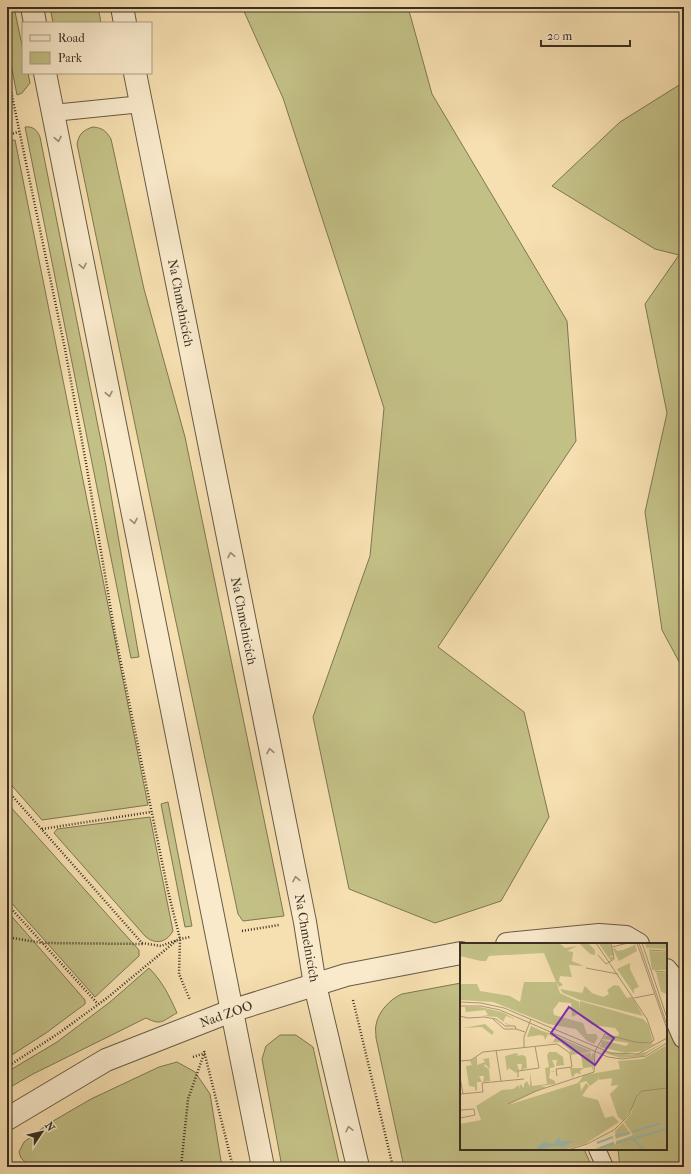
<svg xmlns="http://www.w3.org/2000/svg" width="691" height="1174" font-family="'IM FELL French Canon',serif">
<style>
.green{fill:#c3c086;stroke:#7e7754}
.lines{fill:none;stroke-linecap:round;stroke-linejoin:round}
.service-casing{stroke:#685a46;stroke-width:18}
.minor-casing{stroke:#685a46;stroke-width:24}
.tertiary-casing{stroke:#685a46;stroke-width:24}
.path{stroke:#382e22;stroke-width:2.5;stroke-dasharray:1 2;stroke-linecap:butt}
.service{stroke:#f9eacc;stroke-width:16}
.minor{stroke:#f9eacc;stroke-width:22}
.tertiary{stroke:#f9eacc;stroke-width:22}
.oneway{stroke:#988c77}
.labels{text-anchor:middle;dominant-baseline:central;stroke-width:3;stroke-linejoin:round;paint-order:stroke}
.street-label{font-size:13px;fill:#382e22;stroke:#f9eacc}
.inset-river{fill:none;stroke:#9dbcb1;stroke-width:2}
.inset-road{fill:none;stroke:#aa9877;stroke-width:1}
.view{fill:#7b2cbf;fill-opacity:0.15;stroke:#7b2cbf;stroke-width:2}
.inset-edge{fill:none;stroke:#382e22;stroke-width:2}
</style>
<rect width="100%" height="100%" fill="#f6dfb0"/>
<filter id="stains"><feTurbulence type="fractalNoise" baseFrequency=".005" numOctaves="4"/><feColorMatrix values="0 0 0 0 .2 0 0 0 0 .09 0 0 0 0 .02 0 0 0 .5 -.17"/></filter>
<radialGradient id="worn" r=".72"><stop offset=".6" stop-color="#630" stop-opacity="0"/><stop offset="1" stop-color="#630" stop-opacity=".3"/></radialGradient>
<g class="green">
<path d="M7,7h7l9,43v23h5l2,10 -8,10 -5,2 -10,-51z"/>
<path d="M50,7h48l3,16h-48z"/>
<path d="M242,7h166l24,87 135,227 9,120 -138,206 86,65 25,105 -48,84 -66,22 -86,-34 -36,-172 57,-161 14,-148 -101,-310z"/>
<path d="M684,82v589l-22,-41 -17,-118 22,-99 -22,-109 34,-49 -24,-6 -103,-63 68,-64z"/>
<path d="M25,127c8,-1 12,3 15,10l66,329 33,191 -8,1z"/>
<path d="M93,127c10,1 13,4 18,12l33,150 41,148 99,479 -41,5 -5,-7 -69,-325 -92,-445c2,-10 6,-14 16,-17z"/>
<path d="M15,140l133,665 -106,15 -35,-40v-639z"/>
<path d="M168,802l24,124 -7,1 -24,-123z"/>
<path d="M7,803l132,147v6l-44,41 -88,-99z"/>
<path d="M150,817l23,114c-7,12 -18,14 -28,5l-91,-103 3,-4z"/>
<path d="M7,911l78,89v4l-39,29 -39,25z"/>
<path d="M149,968c13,13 20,27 28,45 -15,8 -15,13 -31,5l-113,56 -26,15v-17l50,-30 53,-40z"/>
<path d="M461,983v166h123l8,18h-188l-28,-129c0,-5 -1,-9 0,-13 2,-13 14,-26 26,-31z"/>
<path d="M666,988l18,39v140h-64l-2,-18h48z"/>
<path d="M280,1035h16l17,12 27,120h-58l-20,-108 4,-13z"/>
<path d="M177,1062l18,10 15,22 12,73h-192l-9,-9 -2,-6 5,-10 24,-18 43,-25 68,-32z"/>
</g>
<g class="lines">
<g class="service-casing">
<g id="service">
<path d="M53,113l89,-9"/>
<path d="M597,1149l8,18"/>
</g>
</g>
<g class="minor-casing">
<g id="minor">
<path d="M507,944l92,-9 27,2 12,7"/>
<path d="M666,970l18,23"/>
<path d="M666,995l18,42"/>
<path d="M7,1119l99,-59 125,-49 115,-36 115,-22"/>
</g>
</g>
<g class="tertiary-casing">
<g id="tertiary">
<path d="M32,7l3,16"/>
<path d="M122,7l3,16"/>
<path d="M45,73l218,1094"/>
<path d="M135,73l170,849 10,63 43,182"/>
</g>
</g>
<g class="path">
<path d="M7,72l58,277 21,114 29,171 53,257 12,48 -1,35 11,26"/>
<path d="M7,135l12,-3"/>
<path d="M7,790l135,153 19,3 19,-7 10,-2"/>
<path d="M42,829l109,-17"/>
<path d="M7,904l91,100"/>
<path d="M242,931l37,-6"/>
<path d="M7,937l35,6 102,1"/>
<path d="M353,1000l40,167"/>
<path d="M204,1051l29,116"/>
<path d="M193,1057l12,-4"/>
<path d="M7,1067l52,-34 48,-35 69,-57"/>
<path d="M181,1167l7,-68 16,-45"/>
</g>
<use href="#service" class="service"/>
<use href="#minor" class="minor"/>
<use href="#tertiary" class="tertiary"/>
</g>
<defs><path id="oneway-chevron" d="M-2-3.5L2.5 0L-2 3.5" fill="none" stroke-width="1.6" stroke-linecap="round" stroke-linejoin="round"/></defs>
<g class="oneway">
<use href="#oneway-chevron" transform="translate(58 139) rotate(79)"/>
<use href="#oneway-chevron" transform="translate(83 266) rotate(79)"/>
<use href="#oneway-chevron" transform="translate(109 394) rotate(79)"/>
<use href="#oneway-chevron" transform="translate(134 521) rotate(79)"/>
<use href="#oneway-chevron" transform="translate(231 555) rotate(-101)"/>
<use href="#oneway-chevron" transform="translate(270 751) rotate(-101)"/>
<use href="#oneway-chevron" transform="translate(296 879) rotate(-101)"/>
<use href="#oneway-chevron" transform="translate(349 1129) rotate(-103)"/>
</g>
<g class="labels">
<g class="street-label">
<text transform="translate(181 303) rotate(79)">Na Chmelnicích</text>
<text transform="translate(244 621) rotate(79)">Na Chmelnicích</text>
<text transform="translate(307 938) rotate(80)">Na Chmelnicích</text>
<text transform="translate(226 1014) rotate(-20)">Nad ZOO</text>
</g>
</g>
<g transform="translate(460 943)">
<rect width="207" height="207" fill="#f6dfb0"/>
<path d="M0,0h99l6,5 12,-2 -10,5 6,1 -1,9 12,5 -15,-1 3,12 -12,-1 -1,5 4,4 -4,2 -3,-5 4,11 19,9v6l1,-7 63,18 5,5 5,18 -7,1 8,1 -12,7 -16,2 -26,-6 2,-7 24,6 3,-3 -26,-4 2,-3h13l1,-3 -4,-5 -23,-3 -14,-11 -6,3 -1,-14 -12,-1 -6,8 1,5 29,8 4,11h9l2,4 -4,6 -8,-4 -10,-11 -28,-5 -55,-22 -33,-2v-15l2,-1h15l3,7 30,5 10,6 4,-20h32l-12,-29 -55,3 -3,5h-5l-21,-5zM128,0l7,7v5l-5,-1 -10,-10zM141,0h9l4,12 -5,2h5l-3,4 -12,-17zM173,0h2l2,8 -18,10 -6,-12 2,-1 2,3 6,-1 12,-5zM185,0h22v6l-21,-1zM189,8l18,1v18h-15zM170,20v6l9,18 -5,2v5l-17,-25zM196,29l11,1v21l-6,-2zM154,42l5,1 8,12 5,-1 11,19 -63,-16 -17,-7 -3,-4 22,4 3,-7 7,7 11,4 6,-3 -2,-4zM5,64h15l22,5 13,7 -9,-3 -3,6 10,4 -7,-2 -9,-7 -14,-1 5,-1 -3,-5 -19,2zM25,81l9,8 -2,3 -10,-8 -19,1zM71,83l11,5 13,4 -2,2 -5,-3 -3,6 -1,-4 -4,-1 -13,2zM96,93l35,15v1l-20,3 -1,-5 -10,-8 -15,1 8,-1zM203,100l-20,13 -22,2 -23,-7 35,4 13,-3zM207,102v105h-75l21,-8 3,3v-4l17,-6 -9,-13 7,-8 2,-6 -10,13 -5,-4 -8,-23 9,-9 -8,1 1,-8 -13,2 -1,-4v4l-8,6 -4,-5 -6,2 1,8 5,-8 3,3 -7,10 16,4 7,18 8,-2 6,6 -34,22 -21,6h-104v-26l21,-4 -5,-14 26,-16 11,-1 6,-4 1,4v-5l4,4v-4l3,-3 3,6v-15l2,14 15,-2 -2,-16 4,-1 -2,-12 2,-3h7l7,5 1,8 -8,1 1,-6h-5l3,7 -5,1v4l4,-1v1h-4l-1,6 6,3v3l-15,2 6,1 -38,18 70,-22 6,-8 36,-6 -2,-8 25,-2zM57,110l1,2 -4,1 9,-1 3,2 1,11 -6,2 1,-6h-5l2,6 -3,3 -7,-5 -2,3 -2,-15zM131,110l1,7v-7l2,1 -1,17 -1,-4 -8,1 -4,3 1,3 -5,-1 -4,5 -2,-10h13l-2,-14zM17,114v8l8,-3 -2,-3 6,-1 1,11 -5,-5 -1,2 5,3 1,12 -7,1 1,-6h-5l3,6h-5v8l-2,1v-4l-6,-1 -3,-20 6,-1 -2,-4zM163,180l8,11 -15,5 -1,-8z" fill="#c3c086"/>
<path d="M99,193l1,5h13l-9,6 -10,-1 -18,4 2,-4 6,-4 10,2z" fill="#9dbcb1"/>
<path class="inset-river" d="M172,189l29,-9M155,193l15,-3M173,196l11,11M137,200l16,-6M156,200l51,-14M140,205l14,-5"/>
<path class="inset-road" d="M136,0l51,76 7,21 -3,3 -16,-1 -31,-8M177,0l30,86M179,0l28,82M182,0l25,75M152,4l16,-4M189,7l18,1M138,12l8,9 8,-5 -3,-16M126,25l32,6M195,28l12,1M174,55l20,-4M0,59l21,1 23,5 107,45 27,1 29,-16M0,63h21l19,4 108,47 14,2 24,-3 21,-13M0,73l8,2 16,-1 12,2 9,7h10l1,3 9,3M33,76l11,10h12M64,104v-10l7,-18M36,107l5,31M0,118l11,-1 12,-8 74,-8 13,9 2,14 -16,2 1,7M0,134l3,17M58,134v-6l21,-3 -4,-22M0,151l23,-2 -1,-9 42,-4M48,161l28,-13 58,-19 1,-21 10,-17M0,175l15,-3 -1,-6 -13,1M108,207l19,-6 27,-14 15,-15 7,-18 6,-6 25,-3"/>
<path class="view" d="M109,64l45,31 -19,27 -44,-32z"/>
<rect width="207" height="207" class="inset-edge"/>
</g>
<rect width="691" height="1174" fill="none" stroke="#f6dfb0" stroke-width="24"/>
<rect x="8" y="8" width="675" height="1158" fill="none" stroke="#382e22" stroke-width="2"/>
<rect x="12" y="12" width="667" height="1150" fill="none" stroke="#382e22"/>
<rect x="22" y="22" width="130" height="52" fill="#f9eacc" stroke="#ac9f88"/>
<rect x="30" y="35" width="20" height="6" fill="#f9eacc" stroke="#ac9f88"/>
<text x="58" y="42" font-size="12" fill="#382e22">Road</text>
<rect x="30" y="52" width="20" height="12" fill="#c3c086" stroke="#ac9f88"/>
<text x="58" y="62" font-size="12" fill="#382e22">Park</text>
<g transform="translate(42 1132) rotate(55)" stroke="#f9eacc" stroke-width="3" paint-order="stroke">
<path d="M0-3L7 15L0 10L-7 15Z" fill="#382e22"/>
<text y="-6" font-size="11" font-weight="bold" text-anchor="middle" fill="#382e22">N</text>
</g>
<path d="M541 40v6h89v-6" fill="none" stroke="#382e22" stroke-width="2"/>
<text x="547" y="40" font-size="12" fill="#382e22" stroke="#f9eacc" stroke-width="3" paint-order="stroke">20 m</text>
<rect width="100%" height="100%" filter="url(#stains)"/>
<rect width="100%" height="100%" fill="url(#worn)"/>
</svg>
